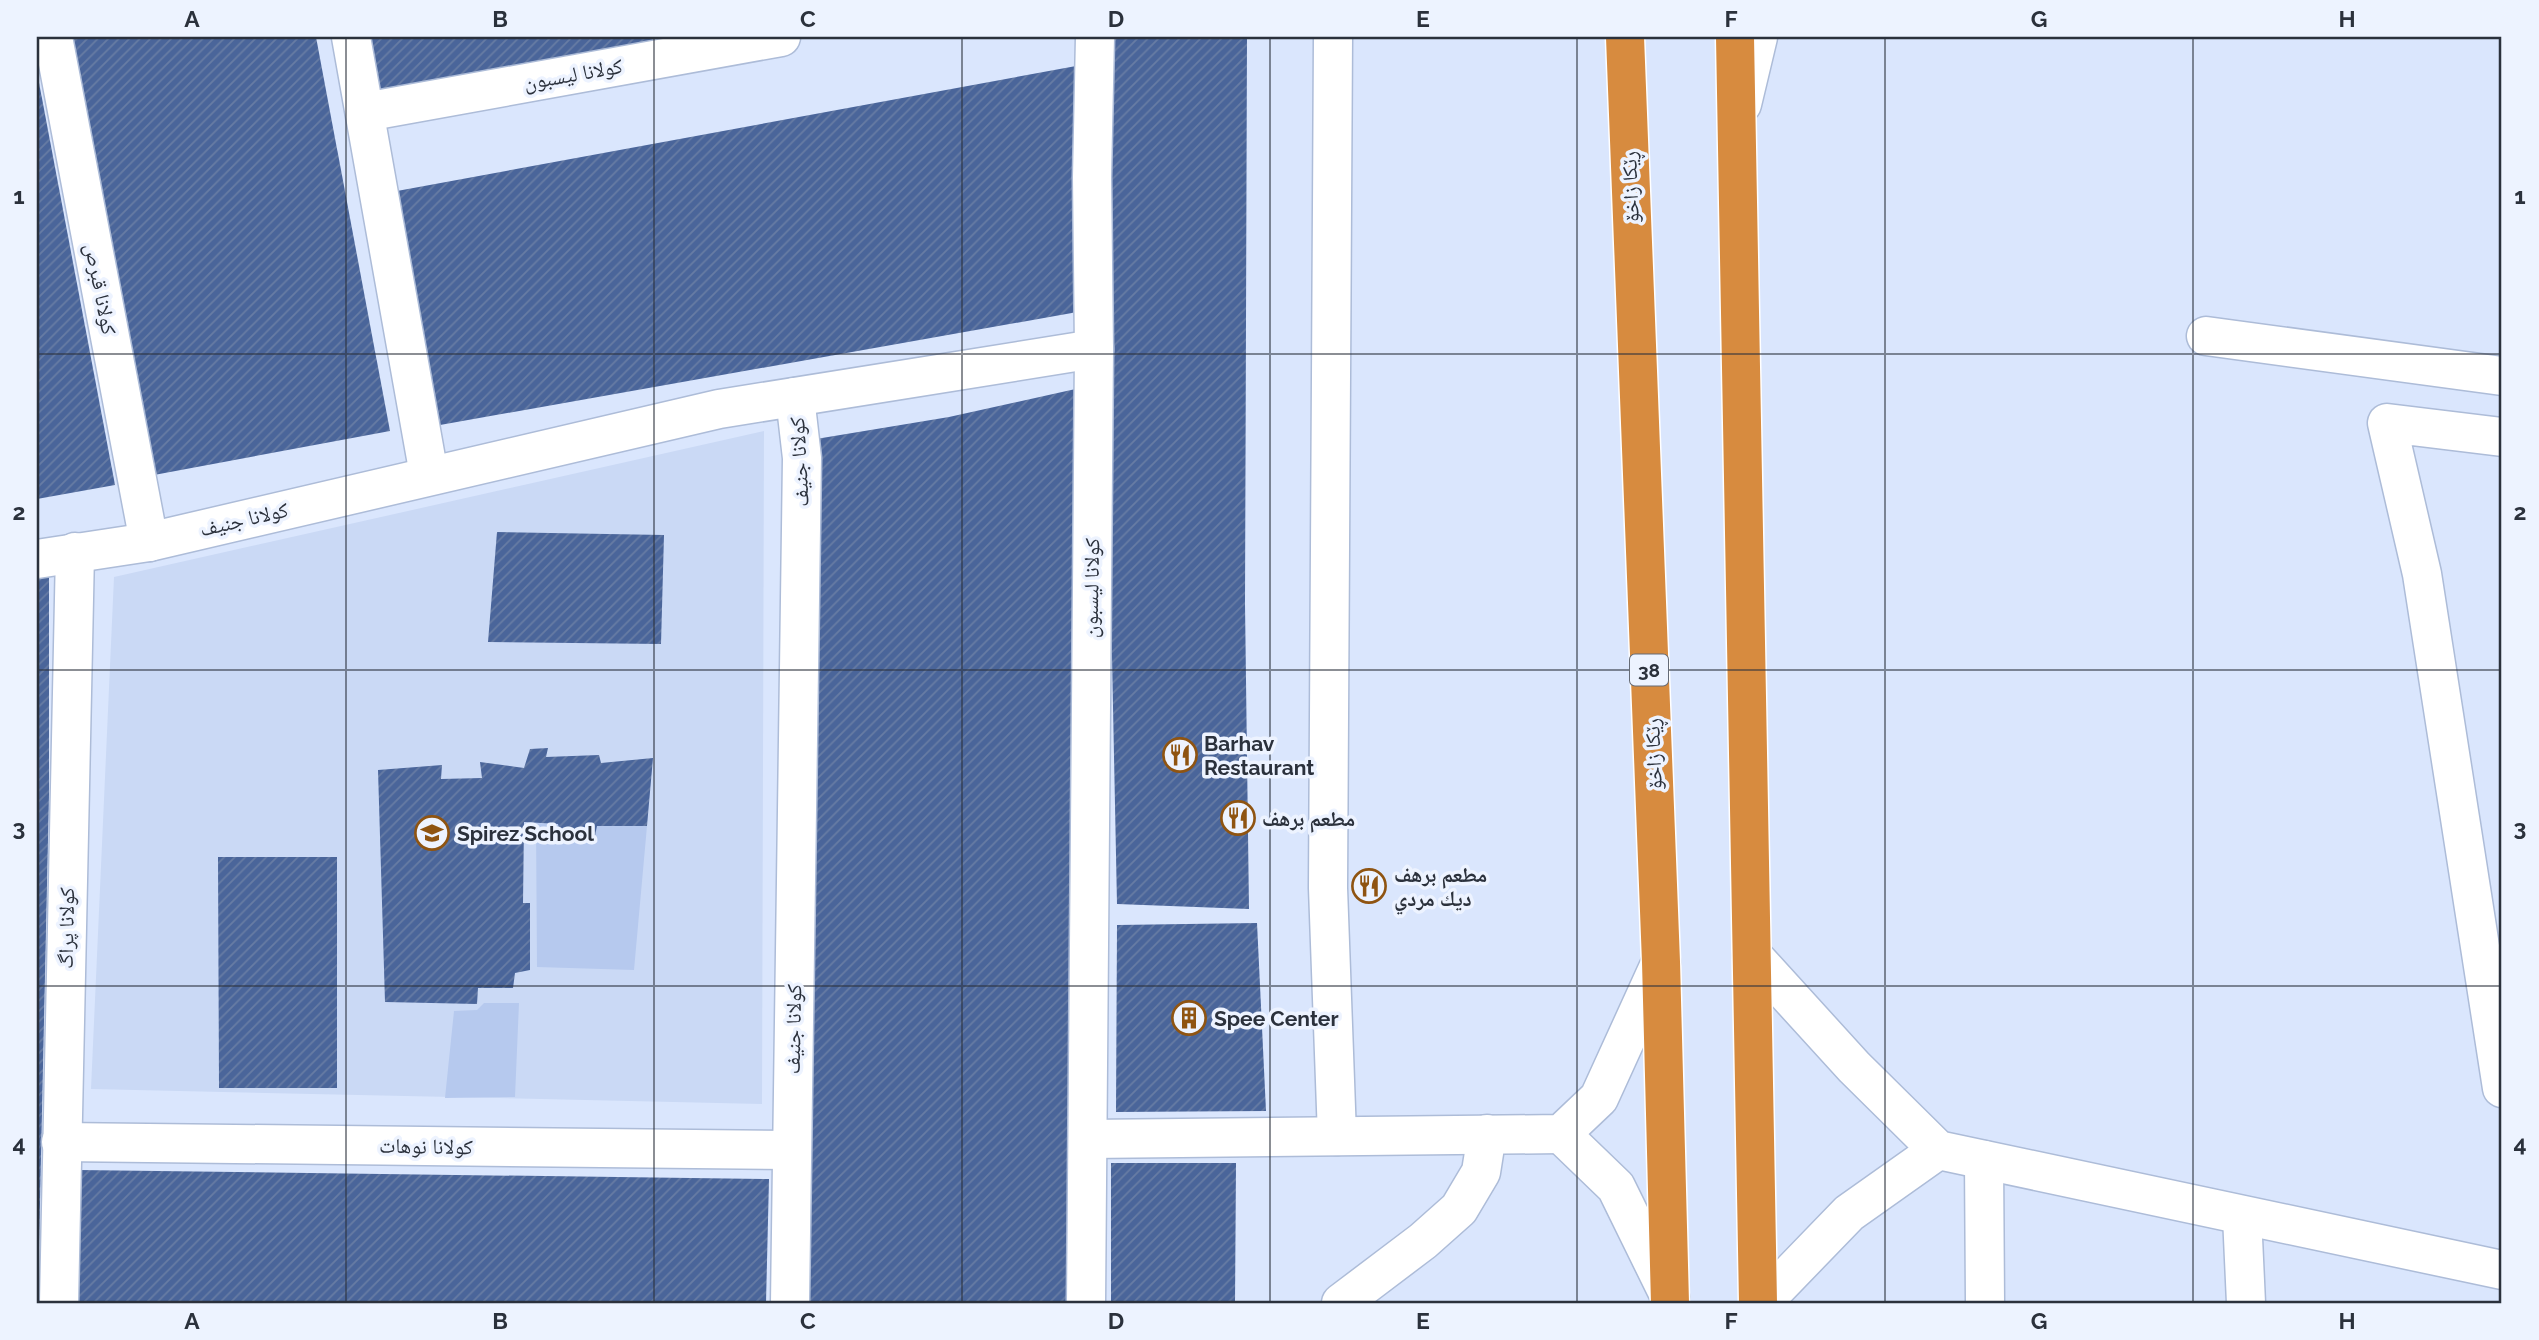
<svg xmlns="http://www.w3.org/2000/svg" width="2539" height="1340" font-family="Raleway,'Noto Naskh Arabic',sans-serif">
<style>
.built{fill:#cad9f5}
.garden{fill:#b6c9ee}
.building{fill:url(#building-hatch)}
.lines{fill:none;stroke-linecap:round;stroke-linejoin:round}
.minor-casing{stroke:#adbcd8;stroke-width:41}
.highway-casing{stroke:#fff;stroke-width:41}
.minor{stroke:#fff;stroke-width:38}
.highway{stroke:#d78b3f;stroke-width:38}
.grid{fill:none;stroke:#2b313c;stroke-width:2;stroke-opacity:0.55}
.labels{text-anchor:middle;dominant-baseline:central;stroke-width:7;stroke-linejoin:round;paint-order:stroke}
.shield{fill:#edf3ff;stroke:#656b76;stroke-width:2}
.shield-label{font-size:19px;font-weight:bold;fill:#2b313c}
.street-label{font-size:21px;fill:#2b313c;stroke:#edf3ff}
.poi-label{font-size:21px;font-weight:bold;fill:#2b313c;stroke:#edf3ff;text-anchor:start}
.neatline{fill:none;stroke:#2b313c;stroke-width:2.5}
.grid-label{font-size:23px;text-anchor:middle;font-weight:bold;fill:#2b313c}
</style>
<defs>
<pattern id="building-hatch" width="6" height="6" patternUnits="userSpaceOnUse" patternTransform="scale(1.75)"><rect width="6" height="6" fill="#4a659a"/><path d="M-1 1l2-2M0 6l6-6M5 7l2-2" fill="none" stroke="#677ca4"/></pattern>
</defs>
<rect width="100%" height="100%" fill="#dae6fd"/>
<path class="built" d="M764,431l-2,673 -671,-15 23,-512z"/>
<g class="garden">
<path d="M536,823l22,1 2,9 35,3 2,-10h50l-13,144 -97,-3z"/>
<path d="M484,1003h35l-4,94 -70,1 9,-87 23,-1z"/>
</g>
<g class="building">
<path d="M72,37h244l74,394 -236,44z"/>
<path d="M358,37h331l-320,60z"/>
<path d="M1110,37h137l-2,567 4,305 -132,-5 -6,-297z"/>
<path d="M1087,64l-4,247 -643,114 -43,-234z"/>
<path d="M37,72l78,413 -78,14z"/>
<path d="M1080,388l-10,915h-262l8,-864 133,-22z"/>
<path d="M497,532l167,3 -3,109 -173,-2z"/>
<path d="M49,571v223l-10,454h-2v-676z"/>
<path d="M548,748l-2,9 53,-2 2,8 52,-5 -6,68h-50l-2,10 -35,-3 -2,-9 -34,-2 -1,81h7v67l-15,3 -2,15h-35l-1,16 -92,-2 -7,-232 64,-5 -1,14 41,-1 -2,-16 44,6 6,-19z"/>
<path d="M218,857h119v231h-118z"/>
<path d="M1257,923l9,188 -150,1 1,-187z"/>
<path d="M1111,1163h125l-1,140h-124z"/>
<path d="M78,1170l691,9 -3,124h-691z"/>
</g>
<g class="lines">
<g class="minor-casing">
<g id="minor">
<path d="M53,37l96,505"/>
<path d="M351,37l78,438"/>
<path d="M1333,37l-5,851 9,248"/>
<path d="M1742,104l16,-67"/>
<path d="M365,112l416,-75"/>
<path d="M2206,336l296,40"/>
<path d="M2502,437l-115,-14 35,151 80,514"/>
<path d="M37,559l112,-17 570,-133 375,-60"/>
<path d="M1752,955l102,112 84,83 564,120"/>
<path d="M1561,1134l55,53 54,110"/>
<path d="M1089,1139l472,-5 38,-36 62,-136"/>
<path d="M61,1142l730,8"/>
<path d="M1984,1160l1,143"/>
<path d="M2242,1216l4,87"/>
<path d="M59,1303l16,-751"/>
<path d="M790,1303l12,-845 -7,-61"/>
<path d="M1086,1303l8,-954 -2,-172 3,-140"/>
<path d="M1341,1303l82,-62 36,-32 22,-37 6,-38"/>
<path d="M1762,1303l87,-90 89,-63"/>
</g>
</g>
<g class="highway-casing">
<g id="highway">
<path d="M1625,37l36,925 9,341"/>
<path d="M1735,37l23,1266"/>
</g>
</g>
<use href="#minor" class="minor"/>
<use href="#highway" class="highway"/>
</g>
<path class="grid" d="M346,37v1266M654,37v1266M962,37v1266M1270,37v1266M1577,37v1266M1885,37v1266M2193,37v1266M37,354h2465M37,670h2465M37,986h2465"/>
<defs>
<g id="restaurant-ring" transform="scale(1.75)"><circle r="9.5" fill="#edf3ff" stroke="#8f5411" stroke-width="1.5"/><path d="M-5-6h1v4h1v-4h1v4h1v-4h1v5L-1.5 .5V6h-2V.5L-5-1ZM5-6V6H3V1.5H1.5Q1.5-4 5-6Z" fill="#8f5411"/></g>
<g id="school-ring" transform="scale(1.75)"><circle r="9.5" fill="#edf3ff" stroke="#8f5411" stroke-width="1.5"/><path d="M0-5L7-2L0 1L-7-2ZM-4 1L0 2.5L4 1V4Q0 6-4 4Z" fill="#8f5411"/></g>
<g id="building-ring" transform="scale(1.75)"><circle r="9.5" fill="#edf3ff" stroke="#8f5411" stroke-width="1.5"/><path d="M-4-6H4V6H1V3H-1V6H-4ZM-2.5-4.3h1.7v1.8h-1.7ZM.8-4.3h1.7v1.8H.8ZM-2.5-1h1.7V.8h-1.7ZM.8-1h1.7V.8H.8Z" fill="#8f5411"/></g>
</defs>
<g fill-rule="evenodd">
<use href="#restaurant-ring" x="1180" y="755"/>
<use href="#restaurant-ring" x="1238" y="818"/>
<use href="#school-ring" x="432" y="833"/>
<use href="#restaurant-ring" x="1369" y="886"/>
<use href="#building-ring" x="1189" y="1018"/>
</g>
<g class="labels">
<rect class="shield" x="1630" y="654.5" width="38" height="31" rx="5"/>
<g class="shield-label">
<text x="1649" y="670">38</text>
</g>
<g class="street-label">
<text transform="translate(573 74) rotate(-10)">كولانا ليسبون</text>
<text transform="translate(1630 187) rotate(-92)">ڕێکا زاخۆ</text>
<text transform="translate(101 289) rotate(79)">كولانا قبرص</text>
<text transform="translate(799 462) rotate(-93)">كولانا جنيف</text>
<text transform="translate(244 519) rotate(-13)">كولانا جنيف</text>
<text transform="translate(1091 588) rotate(-89)">كولانا ليسبون</text>
<text transform="translate(1653 754) rotate(-92)">ڕێکا زاخۆ</text>
<text transform="translate(66 928) rotate(-89)">كولانا پراگ</text>
<text transform="translate(793 1029) rotate(-89)">كولانا جنيف</text>
<text transform="translate(426 1146) rotate(1)">كولانا نوهات</text>
</g>
<g class="poi-label">
<text x="1204" y="743">Barhav<tspan x="1204" dy="24">Restaurant</tspan></text>
<text x="1262" y="818">مطعم برهف</text>
<text x="457" y="833">Spirez School</text>
<text x="1394" y="874">مطعم برهف<tspan x="1394" dy="24">ديك مردي</tspan></text>
<text x="1214" y="1018">Spee Center</text>
</g>
</g>
<rect width="2539" height="1340" fill="none" stroke="#edf3ff" stroke-width="77"/>
<rect x="38" y="38" width="2462" height="1264" class="neatline"/>
<g class="grid-label">
<text x="192" y="27">A</text>
<text x="500" y="27">B</text>
<text x="808" y="27">C</text>
<text x="1116" y="27">D</text>
<text x="1423" y="27">E</text>
<text x="1731" y="27">F</text>
<text x="2039" y="27">G</text>
<text x="2347" y="27">H</text>
<text x="19" y="204">1</text>
<text x="2520" y="204">1</text>
<text x="19" y="520">2</text>
<text x="2520" y="520">2</text>
<text x="19" y="836">3</text>
<text x="2520" y="836">3</text>
<text x="19" y="1152">4</text>
<text x="2520" y="1152">4</text>
<text x="192" y="1329">A</text>
<text x="500" y="1329">B</text>
<text x="808" y="1329">C</text>
<text x="1116" y="1329">D</text>
<text x="1423" y="1329">E</text>
<text x="1731" y="1329">F</text>
<text x="2039" y="1329">G</text>
<text x="2347" y="1329">H</text>
</g>
</svg>
